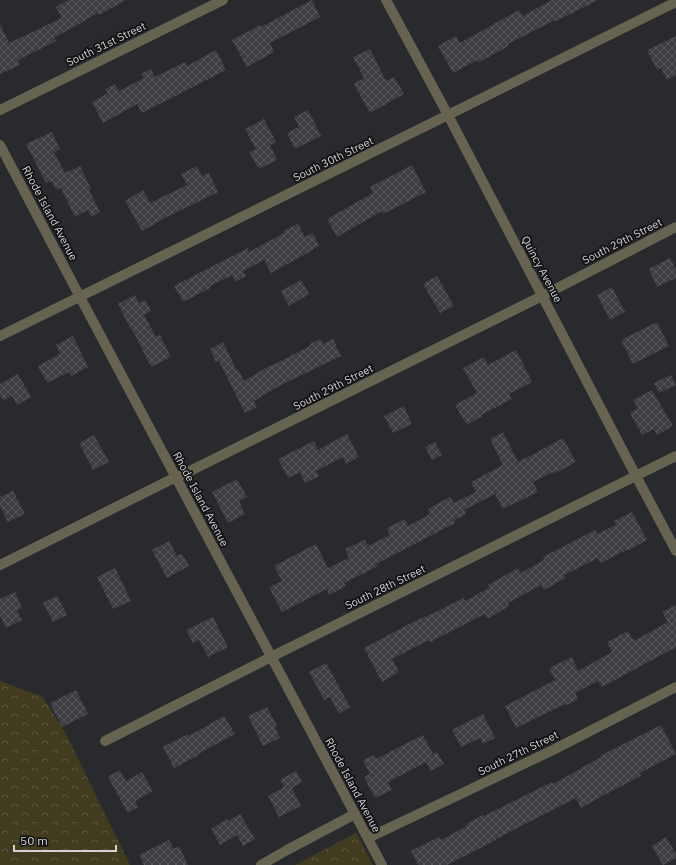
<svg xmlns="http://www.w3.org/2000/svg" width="676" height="865" font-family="'IBM Plex Sans',sans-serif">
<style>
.forest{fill:url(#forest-crowns)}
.building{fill:url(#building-cross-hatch)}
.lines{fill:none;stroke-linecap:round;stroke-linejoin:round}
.minor{stroke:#666350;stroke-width:10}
.labels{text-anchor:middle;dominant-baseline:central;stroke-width:3.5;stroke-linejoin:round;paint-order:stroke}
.street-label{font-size:11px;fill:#d4d4d7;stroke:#121214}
</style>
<defs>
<pattern id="forest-crowns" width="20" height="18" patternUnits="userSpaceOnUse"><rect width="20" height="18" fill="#413c1d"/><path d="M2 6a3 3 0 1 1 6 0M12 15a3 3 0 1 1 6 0" fill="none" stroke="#5c573d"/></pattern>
<pattern id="building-cross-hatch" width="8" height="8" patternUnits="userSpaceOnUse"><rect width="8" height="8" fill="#3d3e42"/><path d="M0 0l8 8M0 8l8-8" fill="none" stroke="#58595d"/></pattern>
</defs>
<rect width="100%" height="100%" fill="#292a2e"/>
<g class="forest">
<path d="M0,681l43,16 24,39 63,129h-130z"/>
<path d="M356,833l17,32h-78z"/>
</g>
<g class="building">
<path d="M68,0h58l-27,15 -1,-2 -44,25 2,3 -38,19 2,5 -20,9v-50l9,19 53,-25 -6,-11z"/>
<path d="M312,0l8,17 -50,26 4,9 -27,15 -15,-27 28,-15 1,2z"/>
<path d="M552,0h46l-42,21 -1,-1 -47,24 1,2 -30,16 -2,-2 -24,13 -15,-27 18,-10 4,7 59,-33 4,6z"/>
<path d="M676,36v39l-9,5 -6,-12 -4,2 -10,-20z"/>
<path d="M370,49l16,32 8,-4 10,17 -34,19 -16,-29 10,-6 -11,-21z"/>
<path d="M216,50l10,20 -84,43 -5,-9 -34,19 -11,-21 16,-9 -3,-4 10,-5 4,7 25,-13 -3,-4 10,-5 4,8 30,-15 2,4z"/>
<path d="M308,110l13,26 -26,13 -8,-16 12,-6 -5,-10z"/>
<path d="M264,119l12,23 -6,3 7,15 -18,9 -10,-17 7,-3 -11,-20z"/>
<path d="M52,132l8,17 -6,3 11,21 15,-7 11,23 -2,1 11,22 -9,5 -3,-7 -13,7 -14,-29 -5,2 -4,-9 -6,2 -20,-39z"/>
<path d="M412,165l14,27 -43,22 -1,-3 -45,26 -10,-18 46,-26 -3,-6 27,-14z"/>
<path d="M197,166l5,10 7,-3 9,19 -53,26 -23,13 -17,-30 18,-11 7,13 37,-18 -6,-11z"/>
<path d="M298,224l7,13 8,-4 6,13 -6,3v1l-42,23 -7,-13 -21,11 3,5 -11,6 -3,-7 -22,11v2l-27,14 -9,-16 74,-38 1,4 35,-19 -1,-2z"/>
<path d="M670,258l6,12v8l-19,9 -8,-18z"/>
<path d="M437,276l17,30 -14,7 -17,-29z"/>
<path d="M301,280l8,14 -20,12 -8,-15z"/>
<path d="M612,287l13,25 -15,8 -13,-25z"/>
<path d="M135,295l4,8 6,-3 6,11 -7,4 12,22 4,-2 11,22 -20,10 -19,-38 -1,1 -13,-26z"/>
<path d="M657,322l12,24 -36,18 -12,-24z"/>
<path d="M73,336l15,31 -17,9 -2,-4 -22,11 -9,-17 22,-12 -4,-9z"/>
<path d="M321,339l2,5 10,-5 8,17 -62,30 -25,15 3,6 -12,6 -26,-52 -3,1 -6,-13 13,-7 14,29h2l5,10 27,-16v1l39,-20v-2z"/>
<path d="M516,350l16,32 -23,12 3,5 -31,16 1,1 -15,9 -12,-20 22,-12 -14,-25 21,-11 4,8z"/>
<path d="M18,374l13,23 -14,8 -5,-9 -9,5 -3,-6v-11z"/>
<path d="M671,375l5,10 -17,8 -5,-10z"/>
<path d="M652,390l21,36 -16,9 -3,-6 -12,6 -12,-22 8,-5 -5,-8z"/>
<path d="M404,406l8,18 -19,9 -9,-17z"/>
<path d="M503,432l15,30 16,-8 29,-16 13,24 -22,12 -1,-2 -20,10 5,10 -35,17 -8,-15 -31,16 2,4 -12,6 1,3 -79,41 2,2 -34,17 2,3 -17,9 -2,-6 -45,23 -13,-25 13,-6 -8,-15 42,-22 12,24 21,-10 -4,-9 20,-9 3,6 22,-11 -3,-7 18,-9 3,7 22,-12 -2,-5 22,-12 4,6 22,-11 -5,-10 32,-17 -13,-26z"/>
<path d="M347,434l12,23 -13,7 -3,-7 -27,14 3,5 -14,7 -5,-11 -12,6 -10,-19 36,-18 4,9z"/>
<path d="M94,435l15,27 -16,8 -14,-27z"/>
<path d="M435,442l7,13 -10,5 -7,-13z"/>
<path d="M237,479l10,18 -8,4 6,13 -17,9 -16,-31z"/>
<path d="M13,491l12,23 -17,8 -8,-16v-9z"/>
<path d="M632,512l15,28 -18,10 -1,-1 -27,14 -3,-5 -34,17 1,3 -21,12 -3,-5 -33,18 1,3 -21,13 -3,-5 -55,28 -1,-2 -37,19 7,13 -17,10 -18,-34 47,-25 25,-11 27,-14 2,3 24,-13 -1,-3 30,-17 3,5 23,-13 -1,-3 52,-27 2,4 19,-9 -2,-4z"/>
<path d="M169,541l8,15 5,-2 7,12 -22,12 -15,-28z"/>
<path d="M115,568l16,33 -18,8 -16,-32z"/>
<path d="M15,592l7,16 -5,2 5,10 -16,8 -6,-12v-17z"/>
<path d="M57,596l10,19 -14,7 -10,-19z"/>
<path d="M676,605v42l-74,40 -4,-6 -23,12 3,6 -11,6v-2l-51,25 -11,-22 50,-26 -6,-12 23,-11 6,14 34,-19 -5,-10 21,-11 6,10 34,-19 -6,-10z"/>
<path d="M213,617l15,30 -20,10 -9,-17 -6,3 -7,-13z"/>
<path d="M326,663l24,44 -11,7 -9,-17 -6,3 -15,-28z"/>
<path d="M76,690l12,24 -26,13 -12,-24z"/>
<path d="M267,707l10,19 -2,2 5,10 -17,8 -15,-30z"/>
<path d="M483,714l12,24 -12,6 -3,-6 -19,9 -9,-17z"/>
<path d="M224,716l11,18 -37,20 1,1 -25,13 -11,-21 25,-13 1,2z"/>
<path d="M661,725l15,29 -36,19 1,3 -37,19 -23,13 -5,-10 -80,41v1l-49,25h-29l-7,-14 28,-14 2,3 26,-14 -1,-2 17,-9 1,1 68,-34 1,2 48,-27 -1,-1z"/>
<path d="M423,735l10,19 4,-2 7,12 -13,7 -5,-9 -38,20 4,8 -17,8 -11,-21 6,-3 -7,-14 11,-5 2,4z"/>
<path d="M120,770l6,11 16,-9 11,19 -18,10 3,6 -10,6 -20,-36z"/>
<path d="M296,771l6,11 -10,6 9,18 -22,11 -11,-21 16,-9 -4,-7z"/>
<path d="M240,814l15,25 -12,7 -6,-11 -17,10 -9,-16 16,-10 1,2z"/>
<path d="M666,837l10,17v4l-13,7 -11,-19z"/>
<path d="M169,840l5,9 5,-3 9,19h-44l-5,-10z"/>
</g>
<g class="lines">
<g class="minor">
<path d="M386,0l62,115 188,361 40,75"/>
<path d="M0,110l223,-110"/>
<path d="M0,145l80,152 302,568"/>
<path d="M0,336l448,-221 228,-113"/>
<path d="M0,565l176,-88 10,-4 356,-177 134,-69"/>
<path d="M105,741l166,-84 405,-201"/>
<path d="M368,838l185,-88 123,-63"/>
<path d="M261,865l26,-15 68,-36"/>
</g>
</g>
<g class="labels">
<g class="street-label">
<text transform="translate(106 44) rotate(-26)">South 31st Street</text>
<text transform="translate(333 159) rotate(-26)">South 30th Street</text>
<text transform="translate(50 213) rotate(62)">Rhode Island Avenue</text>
<text transform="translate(622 241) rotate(-27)">South 29th Street</text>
<text transform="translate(542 269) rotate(62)">Quincy Avenue</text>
<text transform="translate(333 387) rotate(-27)">South 29th Street</text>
<text transform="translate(201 499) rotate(62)">Rhode Island Avenue</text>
<text transform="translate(385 587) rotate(-26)">South 28th Street</text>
<text transform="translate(518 753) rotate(-26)">South 27th Street</text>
<text transform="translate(353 785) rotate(62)">Rhode Island Avenue</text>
</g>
</g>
<path d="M14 845v6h102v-6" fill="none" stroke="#d4d4d7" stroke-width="2"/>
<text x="20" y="845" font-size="12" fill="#d4d4d7" stroke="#121214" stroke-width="3" paint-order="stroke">50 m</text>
</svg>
